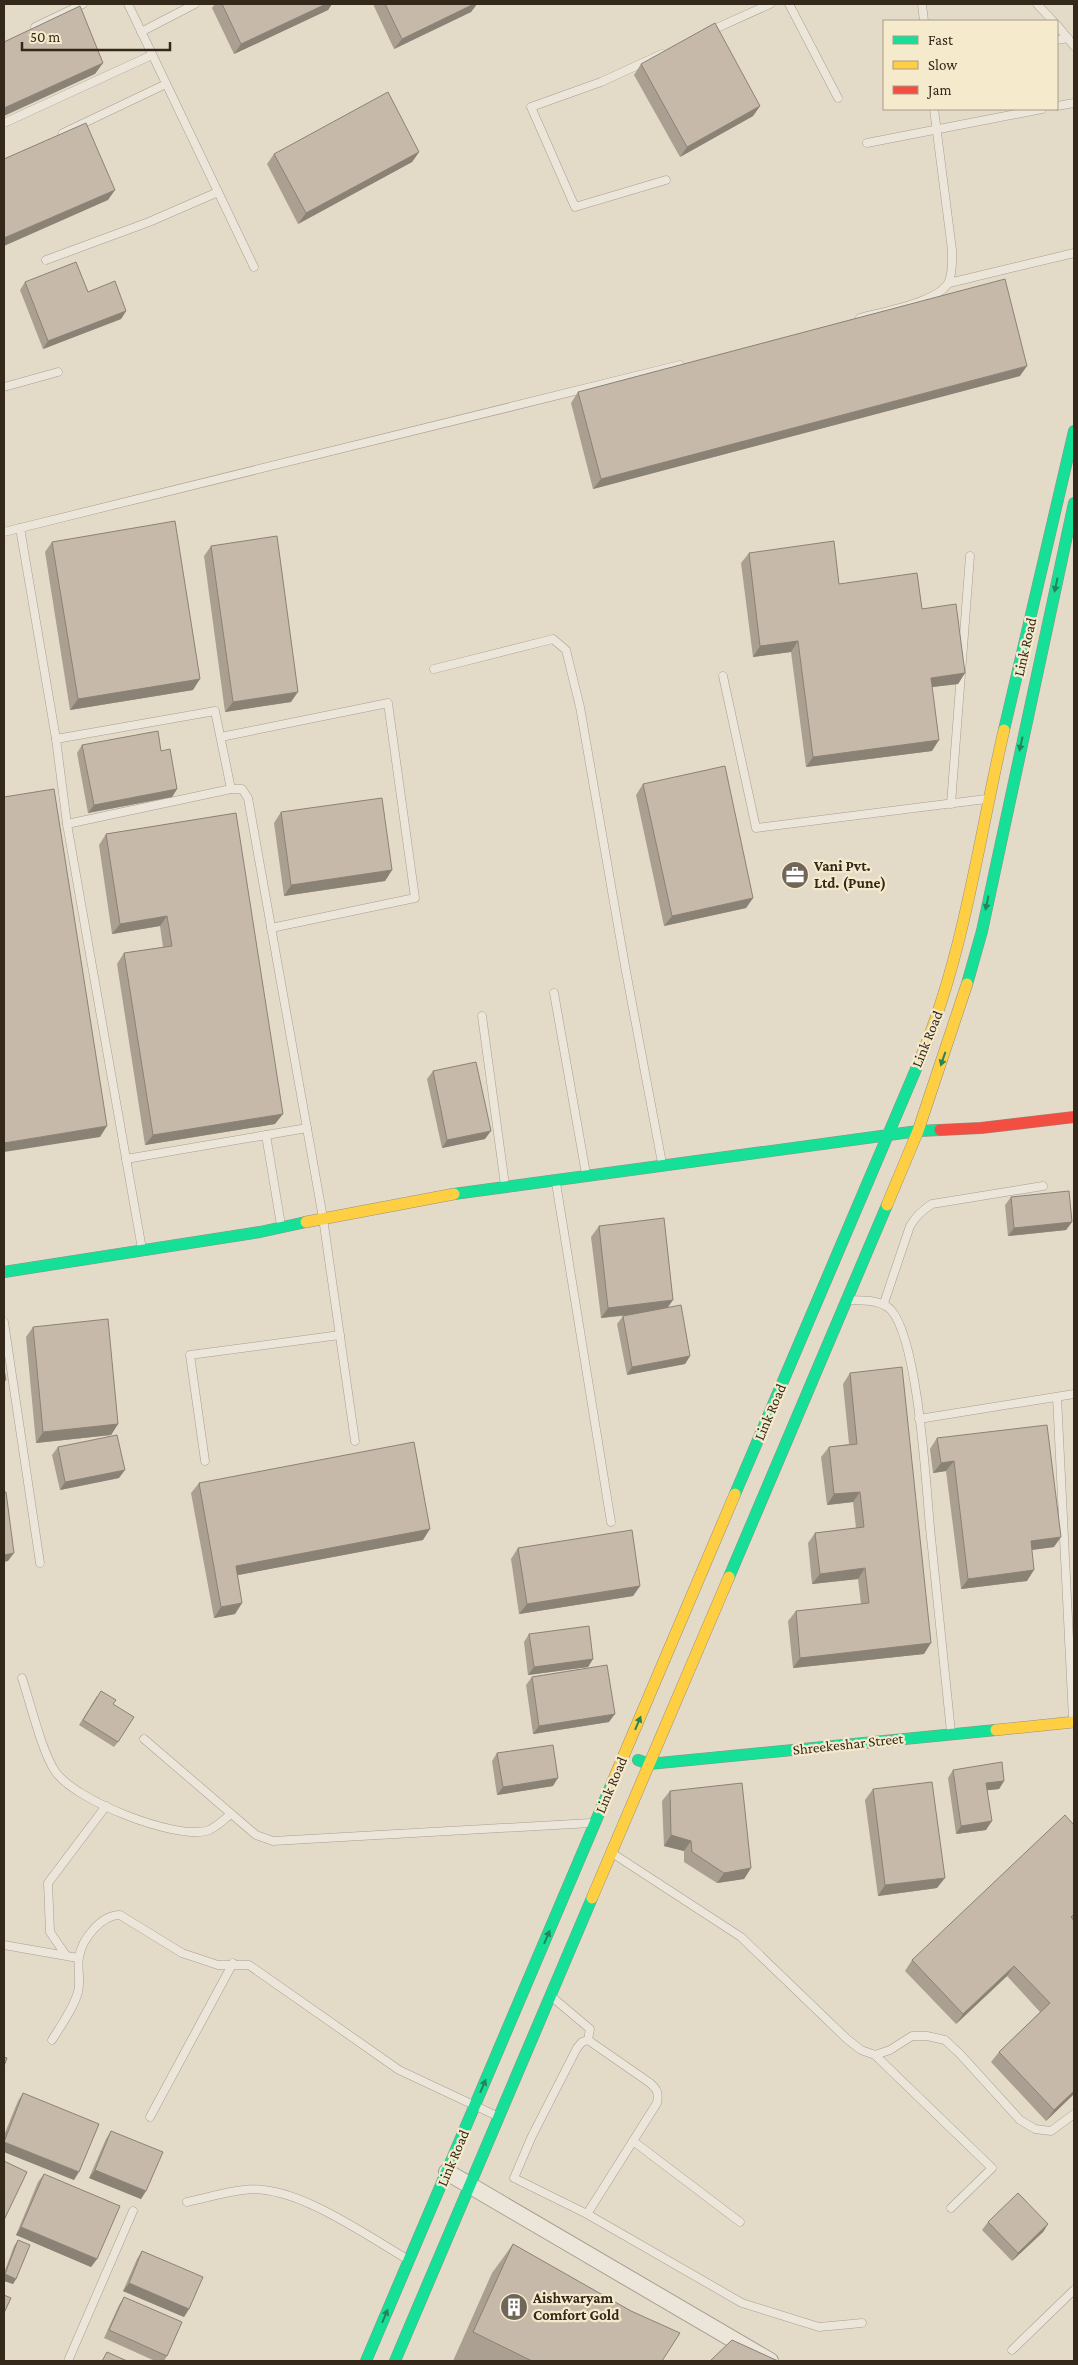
<svg xmlns="http://www.w3.org/2000/svg" width="1078" height="2365" font-family="'Crimson Pro',serif">
<style>
.lines{fill:none;stroke-linecap:round;stroke-linejoin:round}
.lane-casing{stroke:#a79f92;stroke-width:9}
.street-casing{stroke:#a79f92;stroke-width:18}
.fast-casing{stroke:#978f82;stroke-width:12}
.slow-casing{stroke:#978f82;stroke-width:12}
.jam-casing{stroke:#978f82;stroke-width:12}
.lane{stroke:#ebe5da;stroke-width:8}
.street{stroke:#ebe5da;stroke-width:16}
.fast{stroke:#16e098;stroke-width:11}
.slow{stroke:#ffcf43;stroke-width:11}
.jam{stroke:#f24e42;stroke-width:11}
.wall{fill:#aa9f91}
.shaded-wall{fill:#8b8276}
.building{fill:#c6b9a9;stroke:#8b8276}
.oneway{fill:#25845a}
.labels{text-anchor:middle;dominant-baseline:central;stroke-width:4.5;stroke-linejoin:round;paint-order:stroke}
.street-label{font-size:15px;fill:#34281b;stroke:#f5eacc}
.poi-label{font-size:15px;font-weight:bold;fill:#34281b;stroke:#f5eacc;text-anchor:start}
</style>
<rect width="100%" height="100%" fill="#e3dbc8"/>
<g class="lines">
<g class="lane-casing">
<g id="lane">
<path d="M128,4l126,263"/>
<path d="M789,4l49,94"/>
<path d="M922,4l2,17"/>
<path d="M1037,4l16,17"/>
<path d="M1057,25l17,21"/>
<path d="M35,27l48,-23"/>
<path d="M141,32l54,-28"/>
<path d="M708,32l62,-28"/>
<path d="M1057,40l11,-2"/>
<path d="M662,54l-61,28 -70,25 44,100 91,-27"/>
<path d="M1057,106l17,-3"/>
<path d="M4,123l148,-68"/>
<path d="M63,133l103,-49"/>
<path d="M867,143l175,-34"/>
<path d="M46,260l103,-38 69,-30"/>
<path d="M949,283l125,-30"/>
<path d="M860,318c21,-6 81,-16 89,-37 4,-10 3,-21 3,-31l-18,-141"/>
<path d="M4,387l54,-15"/>
<path d="M20,528l36,211 11,85 75,425"/>
<path d="M4,532l676,-167"/>
<path d="M434,669l119,-30 13,11 14,57 45,259 37,197"/>
<path d="M723,676l33,152 230,-29"/>
<path d="M221,737l167,-34 27,195 -144,30"/>
<path d="M56,739l159,-28 16,78"/>
<path d="M951,804l19,-248"/>
<path d="M67,824l164,-35h11l6,9 75,420 32,223"/>
<path d="M554,993l32,181"/>
<path d="M482,1016l23,169"/>
<path d="M266,1135l15,90"/>
<path d="M126,1159l181,-31"/>
<path d="M556,1183l55,339"/>
<path d="M848,1300c13,1 33,-1 43,10 27,30 35,173 39,218 7,68 14,136 21,204"/>
<path d="M884,1303l26,-77c6,-10 12,-16 22,-22l111,-18"/>
<path d="M4,1322l36,241"/>
<path d="M1057,1397l16,322"/>
<path d="M919,1419l155,-25"/>
<path d="M205,1461l-15,-106 150,-20"/>
<path d="M22,1678c8,24 20,74 33,93 19,29 118,68 151,60 9,-2 18,-12 25,-17"/>
<path d="M144,1739l112,96 17,6 318,-18"/>
<path d="M612,1853l129,84 106,102 14,11 14,5 15,-5 22,-14h15l18,4 15,14 60,66 15,9 16,2 23,-17"/>
<path d="M4,1945l74,13"/>
<path d="M65,1954l-15,-22 -2,-49 58,-77"/>
<path d="M552,1997l38,32 -2,11"/>
<path d="M52,2040c10,-16 21,-31 26,-48 3,-12 -1,-24 1,-35 3,-18 22,-42 41,-42l62,38 36,12h31l150,105 98,46"/>
<path d="M875,2055l117,113 -41,40"/>
<path d="M150,2117l83,-154"/>
<path d="M633,2141l107,81"/>
<path d="M187,2202c19,-4 38,-10 56,-12 51,-7 121,44 164,69"/>
<path d="M587,2214l70,-111c2,-10 0,-14 -7,-20l-62,-43 -6,2 -5,6 -45,88 -18,42 73,36 155,89 77,24 43,-4"/>
<path d="M1012,2350l62,-60"/>
<path d="M68,2361l65,-150"/>
</g>
</g>
<g class="street-casing">
<path id="street" d="M447,2172l323,189"/>
</g>
<g class="fast-casing">
<g id="fast">
<path d="M1004,730l70,-299"/>
<path d="M967,984l15,-53 92,-428"/>
<path d="M454,1194l464,-63 22,-1"/>
<path d="M4,1272l256,-40 46,-10"/>
<path d="M735,1494l184,-432"/>
<path d="M729,1577l158,-372"/>
<path d="M638,1760l11,4 347,-34"/>
<path d="M366,2361l246,-578"/>
<path d="M395,2361l197,-463"/>
</g>
</g>
<g class="slow-casing">
<g id="slow">
<path d="M919,1062c45,-106 59,-220 85,-332"/>
<path d="M887,1205l31,-74 49,-147"/>
<path d="M306,1222l148,-28"/>
<path d="M996,1730l78,-8"/>
<path d="M612,1783l123,-289"/>
<path d="M592,1898l137,-321"/>
</g>
</g>
<g class="jam-casing">
<path id="jam" d="M940,1130l41,-2 93,-11"/>
</g>
<use href="#lane" class="lane"/>
<use href="#street" class="street"/>
<use href="#fast" class="fast"/>
<use href="#slow" class="slow"/>
<use href="#jam" class="jam"/>
</g>
<g class="wall">
<path d="M215,4h117l-4,6 -94,44 -22,-46z"/>
<path d="M373,4h104l-6,8 -77,37z"/>
<path d="M641,64l119,42 -7,10 -73,41 -46,-82z"/>
<path d="M419,152l-7,10 -114,62 -31,-60 7,-10z"/>
<path d="M25,282l63,10 38,19 -5,8 -78,30 -23,-59z"/>
<path d="M1020,376l-427,113 -22,-86 7,-11z"/>
<path d="M52,542l141,148 -123,20 -25,-158z"/>
<path d="M211,546l80,156 -66,10 -21,-156z"/>
<path d="M749,553l90,31 83,25 43,64 -7,11 -26,3v64l-126,16 -15,-115 -38,5 -12,-94z"/>
<path d="M82,745l79,6 16,38 -5,8 -84,16 -11,-60z"/>
<path d="M643,784l110,114 -7,10 -82,18 -28,-131z"/>
<path d="M281,812l111,58 -7,11 -101,15 -10,-73z"/>
<path d="M236,813l39,311 -130,21 -28,-181 7,-11 39,-6 -3,-21 -48,8 -13,-89 7,-11z"/>
<path d="M433,1071l52,68 -43,9 -15,-69z"/>
<path d="M1011,1197l61,25 -6,8 -58,6 -3,-31z"/>
<path d="M599,1226l69,81 22,49 -5,8 -58,11 -10,-51 6,-8 9,-1 -31,3 -10,-81z"/>
<path d="M33,1327l85,97 -7,11 -75,8 -10,-106z"/>
<path d="M850,1373l74,281 -131,14 -5,-47 8,-10 65,-7 -3,-25 -46,5 -4,-41 7,-10 41,-5 -3,-26 -26,3 -6,-48 8,-10 20,-3 -6,-60z"/>
<path d="M937,1438l117,109 -22,3 -5,31 -66,8 -15,-118 -13,2 -3,-24z"/>
<path d="M58,1447l61,31 -59,12 -8,-35z"/>
<path d="M199,1483l224,57 -186,35 5,28 -7,11 -21,4 -23,-125z"/>
<path d="M518,1548l122,38 -7,10 -114,18 -8,-55z"/>
<path d="M529,1634l64,25 -5,8 -60,8 -4,-33z"/>
<path d="M532,1677l77,45 -76,12 -7,-49z"/>
<path d="M97,1696l16,8 5,38 -4,5 -35,-22z"/>
<path d="M497,1753l56,33 -56,9 -5,-34z"/>
<path d="M953,1770l51,11 -5,8 -12,1 -1,40 -30,4 -8,-56z"/>
<path d="M873,1789l64,99 -59,8 -13,-96z"/>
<path d="M670,1791l81,77 -7,11 -27,4 -33,-21v-11l-20,-5 -2,-45z"/>
<path d="M1074,1825v93l-1,1 1,175 -28,27 -55,-59 8,-10 41,-40 -33,-36 -51,48 -51,-53 7,-11z"/>
<path d="M23,2093l51,87 -70,-28v-17l14,-34z"/>
<path d="M111,2131l35,60 -5,8 -52,-21 17,-39z"/>
<path d="M44,2174l53,85 -6,8 -75,-32 22,-53z"/>
<path d="M988,2222l60,2 -5,8 -31,29 -30,-31z"/>
<path d="M18,2240l-2,39 -3,5 -9,-3v-8l10,-27z"/>
<path d="M513,2244l149,117h-209l39,-88z"/>
<path d="M142,2251l47,58 -5,8 -61,-26 14,-32z"/>
<path d="M124,2297l43,59 -3,5h-9l-51,-23 15,-33z"/>
</g>
<g class="shaded-wall">
<path d="M326,4h6l-4,6 -94,44 7,-10z"/>
<path d="M474,4h3l-6,8 -77,37 8,-10z"/>
<path d="M103,63l-8,11 -91,42v-8z"/>
<path d="M760,106l-7,10 -73,41 7,-10z"/>
<path d="M419,152l-7,10 -114,62 8,-11z"/>
<path d="M115,190l-7,10 -104,46v-8z"/>
<path d="M126,311l-5,8 -78,30 5,-8z"/>
<path d="M1027,366l-7,10 -427,113 8,-10z"/>
<path d="M798,641l-7,11 -38,5 7,-11z"/>
<path d="M965,673l-7,11 -34,4 7,-10z"/>
<path d="M200,679l-7,11 -123,20 8,-11z"/>
<path d="M298,692l-7,10 -66,10 8,-10z"/>
<path d="M939,740l-7,11 -126,16 7,-10z"/>
<path d="M177,789l-5,8 -84,16 6,-8z"/>
<path d="M392,870l-7,11 -101,15 7,-11z"/>
<path d="M753,898l-7,10 -82,18 8,-10z"/>
<path d="M167,916l-7,10 -48,8 8,-10z"/>
<path d="M283,1114l-8,10 -130,21 8,-10z"/>
<path d="M107,1126l-7,11 -96,15v-9z"/>
<path d="M491,1131l-6,8 -43,9 5,-8z"/>
<path d="M1072,1222l-6,8 -58,6 6,-8z"/>
<path d="M673,1300l-7,10 -65,8 7,-10z"/>
<path d="M690,1356l-5,8 -58,11 5,-8z"/>
<path d="M118,1424l-7,11 -75,8 7,-11z"/>
<path d="M954,1461l-8,10 -13,2 8,-10z"/>
<path d="M125,1470l-6,8 -59,12 5,-8z"/>
<path d="M860,1492l-7,10 -26,3 7,-11z"/>
<path d="M430,1529l-7,11 -195,37 8,-11z"/>
<path d="M1061,1537l-7,10 -31,4 8,-10z"/>
<path d="M14,1553l-6,8 -4,1v-7z"/>
<path d="M865,1568l-7,11 -46,5 8,-10z"/>
<path d="M1034,1570l-7,11 -66,8 7,-10z"/>
<path d="M640,1586l-7,10 -114,18 8,-10z"/>
<path d="M242,1603l-7,11 -21,4 7,-11z"/>
<path d="M931,1643l-7,11 -131,14 7,-10z"/>
<path d="M593,1659l-5,8 -60,8 6,-8z"/>
<path d="M615,1714l-6,8 -76,12 6,-8z"/>
<path d="M558,1778l-5,8 -56,9 6,-8z"/>
<path d="M1004,1781l-5,8 -18,2 5,-8z"/>
<path d="M992,1821l-6,9 -30,4 5,-8z"/>
<path d="M671,1835l20,6 -7,10 -20,-5z"/>
<path d="M751,1868l-7,11 -27,4 7,-10z"/>
<path d="M945,1878l-8,10 -59,8 7,-11z"/>
<path d="M1014,1966l-7,10 -51,48 7,-10z"/>
<path d="M1074,2091v3l-28,27 8,-11z"/>
<path d="M4,2142l75,30 -5,8 -70,-28z"/>
<path d="M95,2170l51,21 -5,8 -52,-21z"/>
<path d="M1048,2224l-5,8 -31,29 6,-8z"/>
<path d="M21,2227l76,32 -6,8 -75,-32z"/>
<path d="M5,2274l11,5 -3,5 -9,-3v-5z"/>
<path d="M129,2283l60,26 -5,8 -61,-26z"/>
</g>
<g class="building">
<path d="M222,4h104l-85,40z"/>
<path d="M385,4h89l-72,35z"/>
<path d="M80,6l23,57 -99,45v-66z"/>
<path d="M715,23l45,83 -73,41 -46,-83z"/>
<path d="M388,92l31,60 -113,61 -32,-59z"/>
<path d="M86,123l29,67 -111,48v-79z"/>
<path d="M76,262l12,30 27,-11 11,30 -78,30 -23,-59z"/>
<path d="M1005,279l22,87 -426,113 -23,-87z"/>
<path d="M175,521l25,158 -122,20 -26,-157z"/>
<path d="M277,536l21,156 -65,10 -22,-156z"/>
<path d="M834,541l5,43 78,-11 5,36 34,-5 9,69 -34,5 8,62 -126,17 -15,-116 -38,5 -11,-93z"/>
<path d="M158,731l3,20 9,-2 7,40 -83,16 -12,-60z"/>
<path d="M725,766l28,132 -81,18 -29,-132z"/>
<path d="M54,789l53,337 -103,17v-346z"/>
<path d="M382,798l10,72 -101,15 -10,-73z"/>
<path d="M236,813l47,301 -130,21 -29,-182 48,-7 -5,-30 -47,8 -14,-90z"/>
<path d="M476,1062l15,69 -44,9 -14,-69z"/>
<path d="M1069,1191l3,31 -58,6 -3,-31z"/>
<path d="M664,1218l9,82 -65,8 -9,-82z"/>
<path d="M681,1305l9,51 -58,11 -9,-51z"/>
<path d="M108,1319l10,105 -75,8 -10,-105z"/>
<path d="M902,1367l29,276 -131,15 -4,-47 73,-8 -4,-35 -45,6 -5,-41 49,-6 -4,-35 -26,2 -5,-47 28,-3 -7,-71z"/>
<path d="M4,1369l2,11 -2,1z"/>
<path d="M1047,1425l14,112 -30,4 3,29 -66,9 -14,-118 -13,2 -4,-25z"/>
<path d="M117,1435l8,35 -60,12 -7,-35z"/>
<path d="M414,1442l16,87 -194,37 6,37 -21,4 -22,-124z"/>
<path d="M4,1492h2l8,61 -10,2z"/>
<path d="M632,1530l8,56 -113,18 -9,-56z"/>
<path d="M589,1626l4,33 -59,8 -5,-33z"/>
<path d="M607,1665l8,49 -76,12 -7,-49z"/>
<path d="M101,1691l15,9 -3,4 21,13 -16,25 -35,-22z"/>
<path d="M553,1745l5,33 -55,9 -6,-34z"/>
<path d="M1002,1762l2,19 -18,2 6,38 -31,5 -8,-56z"/>
<path d="M932,1782l13,96 -60,7 -12,-96z"/>
<path d="M742,1783l9,85 -27,5 -32,-21 -1,-11 -20,-6 -1,-44z"/>
<path d="M1065,1815l9,10v89l-3,3 3,4v170l-20,19 -55,-58 51,-49 -36,-37 -51,48 -51,-54z"/>
<path d="M4,2057l3,1 -3,8z"/>
<path d="M23,2093l76,31 -20,48 -75,-30z"/>
<path d="M111,2131l52,21 -17,39 -51,-21z"/>
<path d="M4,2161l23,11 -23,48z"/>
<path d="M44,2174l76,32 -23,53 -76,-32z"/>
<path d="M1018,2193l30,31 -30,29 -30,-31z"/>
<path d="M18,2240l12,5 -14,34 -11,-5z"/>
<path d="M513,2244l118,67 49,22 -18,28h-130l-59,-29z"/>
<path d="M142,2251l61,26 -14,32 -60,-26z"/>
<path d="M4,2295l7,3 -7,15z"/>
<path d="M124,2297l58,25 -15,34 -58,-26z"/>
<path d="M732,2340l46,21h-68z"/>
<path d="M107,2352l20,9h-25z"/>
</g>
<defs><path id="oneway-solid" d="M-6-.8H1V-3.2L6.5 0L1 3.2V.8H-6Z" transform="scale(1.25)"/></defs>
<g class="oneway">
<use href="#oneway-solid" transform="translate(1056 585) rotate(102)"/>
<use href="#oneway-solid" transform="translate(1021 744) rotate(102)"/>
<use href="#oneway-solid" transform="translate(987 903) rotate(102)"/>
<use href="#oneway-solid" transform="translate(943 1059) rotate(109)"/>
<use href="#oneway-solid" transform="translate(638 1723) rotate(-67)"/>
<use href="#oneway-solid" transform="translate(547 1937) rotate(-67)"/>
<use href="#oneway-solid" transform="translate(483 2086) rotate(-67)"/>
<use href="#oneway-solid" transform="translate(385 2316) rotate(-67)"/>
</g>
<defs>
<g id="office-disc" transform="scale(1.4375)"><circle r="9.5" fill="#716758" stroke="#f5eacc"/><path d="M-6-3h4V-5.5h4V-3h4V5H-6ZM-1-4.5V-3h2v-1.5ZM-6 0V1H6V0Z" fill="#fff"/></g>
<g id="building-disc" transform="scale(1.4375)"><circle r="9.5" fill="#716758" stroke="#f5eacc"/><path d="M-4-6H4V6H1V3H-1V6H-4ZM-2.5-4.3h1.7v1.8h-1.7ZM.8-4.3h1.7v1.8H.8ZM-2.5-1h1.7V.8h-1.7ZM.8-1h1.7V.8H.8Z" fill="#fff"/></g>
</defs>
<g fill-rule="evenodd">
<use href="#office-disc" x="795" y="875"/>
<use href="#building-disc" x="514" y="2307"/>
</g>
<g class="labels">
<g class="street-label">
<text transform="translate(1025 647) rotate(-77)">Link Road</text>
<text transform="translate(927 1039) rotate(-68)">Link Road</text>
<text transform="translate(770 1412) rotate(-67)">Link Road</text>
<text transform="translate(848 1744) rotate(-6)">Shreekeshar Street</text>
<text transform="translate(611 1785) rotate(-67)">Link Road</text>
<text transform="translate(453 2158) rotate(-67)">Link Road</text>
</g>
<g class="poi-label">
<text x="814" y="866">Vani Pvt.<tspan x="814" dy="17">Ltd. (Pune)</tspan></text>
<text x="533" y="2298">Aishwaryam<tspan x="533" dy="17">Comfort Gold</tspan></text>
</g>
</g>
<rect width="1078" height="2365" fill="none" stroke="#34281b" stroke-width="10"/>
<rect x="883" y="20" width="175" height="90" fill="#f5eacc" stroke="#a89c85"/>
<rect x="893" y="36" width="25" height="8" fill="#16e098" stroke="#a89c85"/>
<text x="928" y="45" font-size="15" fill="#34281b">Fast</text>
<rect x="893" y="61" width="25" height="8" fill="#ffcf43" stroke="#a89c85"/>
<text x="928" y="70" font-size="15" fill="#34281b">Slow</text>
<rect x="893" y="86" width="25" height="8" fill="#f24e42" stroke="#a89c85"/>
<text x="928" y="95" font-size="15" fill="#34281b">Jam</text>
<path d="M22 42v8h148v-8" fill="none" stroke="#34281b" stroke-width="2.5"/>
<text x="30" y="42" font-size="15" fill="#34281b" stroke="#f5eacc" stroke-width="4" paint-order="stroke">50 m</text>
</svg>
